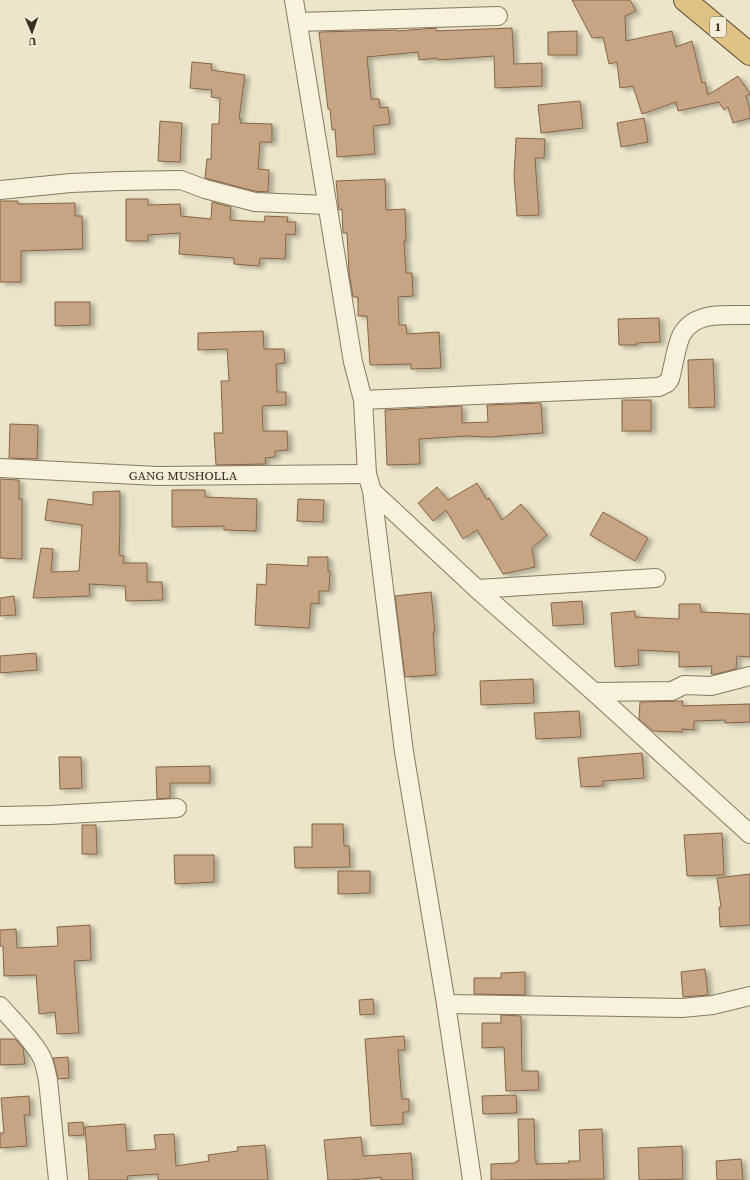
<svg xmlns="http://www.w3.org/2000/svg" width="750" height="1180" font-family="'Source Serif 4',serif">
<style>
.building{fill:#c7a583;stroke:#856547;filter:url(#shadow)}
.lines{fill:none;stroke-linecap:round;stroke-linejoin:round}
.minor-casing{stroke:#887860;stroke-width:20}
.trunk-casing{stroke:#564633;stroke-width:24}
.minor{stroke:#f7f1dd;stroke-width:18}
.trunk{stroke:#e0c384;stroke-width:22}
.labels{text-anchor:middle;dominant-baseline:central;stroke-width:4;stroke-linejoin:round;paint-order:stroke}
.shield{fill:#f4eed9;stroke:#716859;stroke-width:1}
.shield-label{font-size:12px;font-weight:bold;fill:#392f22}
.street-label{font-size:13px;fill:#392f22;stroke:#f4eed9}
</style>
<defs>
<filter id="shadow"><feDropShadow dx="4.5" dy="2.5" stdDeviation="2" flood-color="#0004"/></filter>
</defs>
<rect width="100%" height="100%" fill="#ece5ca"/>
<g class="building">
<path d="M572,0h58l6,11 -11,5 1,25 46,-10 4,16 16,-6 10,42 3,-1 3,13 30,-19 12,18 -4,2 4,14v8l-17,5 -5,-16 -4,3 -5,-8 -41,9 -2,-9 -34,12 -9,-28 -13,2 -3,-26 -8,2 -6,-27 -11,1z"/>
<path d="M436,28v3l76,-3 2,36 28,-1v23l-47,2 -1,-32 -56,4 -1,-2 -18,2 -1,-8 -51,5 4,42h8l1,9 8,-1 2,17 -17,2 2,28 -38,3 -2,-28 -3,1 -2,-21h-2l-9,-77 78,-2v1z"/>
<path d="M577,31v24h-29v-23z"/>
<path d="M192,62l20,2 -1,6 34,5 -6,44h2l-1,4 32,1v18h-12l-2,27 11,1 -1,22 -14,-1 -49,-13 2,-19h4l1,-35h7l1,-26 -9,-1 1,-7 -22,-2z"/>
<path d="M580,101l3,27 -42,5 -3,-28z"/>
<path d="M644,118l4,24 -27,5 -4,-24z"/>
<path d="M160,121l22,2 -2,39 -22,-1z"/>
<path d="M516,138l29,1 -1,19h-9l4,57 -22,1 -3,-40z"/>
<path d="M385,179l1,31 19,-1 1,32h-2l2,32h6l1,23 -15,1 1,28h7l1,9 32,-2 2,36 -30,1v-5l-41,1 -3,-49h-9v-19h-5l-4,-25 -2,-39h-4l-1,-24 -3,1 -3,-29z"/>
<path d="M126,199h22v6l32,-1 1,12 30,3 1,-17 19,5 -1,13 34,2 1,-6 23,1 -1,5h9l-1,13 -9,-1 -1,25 -25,-1 -1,8 -25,-2v-6l-55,-4 1,-21 -32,2v6h-22z"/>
<path d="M0,201h18v3l57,-1v13h7l1,33 -62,2v31h-21z"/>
<path d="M55,302h35v23l-35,1z"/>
<path d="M659,318l1,24 -24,1 1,2h-18l-1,-26z"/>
<path d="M263,331l1,18h20l1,14 -9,1 1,28h9v13l-24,1 1,25h24l1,19 -13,1v6l-10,1 1,6 -50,1 -2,-32h9l-2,-52h8l-2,-32 -29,1v-17z"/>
<path d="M713,359l2,48 -26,1 -1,-48z"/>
<rect x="622" y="400" width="29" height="31"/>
<path d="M541,403l2,30 -54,4 -23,-1 -47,3 1,25 -33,1 -2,-55 77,-4v17l26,-1 -1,-17z"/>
<path d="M10,424l28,1 -1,34 -28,-1z"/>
<path d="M0,479l19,1v19h3v60l-22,-1z"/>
<path d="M477,483l10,17 2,-2 13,22 19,-16 26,31 -15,13 3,19 -32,7 -26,-44 -14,9 -17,-29 -13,11 -15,-18 19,-16 11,13z"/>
<path d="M172,490h33v7l52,2 -1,32 -32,-1v-4l-52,1z"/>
<path d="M120,491v38l-1,26 5,1 -1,7h24v19h15l1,18 -37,1 -1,-15 -36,-2 1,12 -57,2 8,-50 12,1 -2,23 28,-1 3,-46 -37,-5 3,-21 45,6v-13z"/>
<path d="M298,499l26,1 -1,22 -26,-1z"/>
<path d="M603,512l45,26 -13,23 -45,-26z"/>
<path d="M308,557h20v14h2l-1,20h-10v13l-8,-1 -2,25 -54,-3 2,-41 9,1 1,-21 41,2z"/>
<path d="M431,592l4,40h-2l3,43 -31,2 -10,-81z"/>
<path d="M14,596l2,19 -16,1v-18z"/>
<path d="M582,601l2,23 -31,2 -2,-23z"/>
<path d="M679,604h21l1,8 49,2v43l-13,-1 -1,13 -20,5h-5l1,-8 -33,1v-15l-41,-2 1,15 -24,2 -4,-54 24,-2v6l44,2z"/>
<path d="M36,653l1,17 -37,3v-17z"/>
<path d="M533,679l1,24 -53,2 -1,-24z"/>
<path d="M683,701l-1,5 68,-2v18l-25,1v-3l-31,1v9l-12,-1v3l-29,-1 -14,-12 1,-17z"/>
<path d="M579,711l2,26 -45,2 -2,-26z"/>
<path d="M642,753l2,25 -41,3v5l-22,1 -3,-29z"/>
<path d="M59,757h22l1,31 -22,1z"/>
<path d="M210,766v17h-40v15l-13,1 -1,-32z"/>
<path d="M312,824h31l1,22h5l1,21 -55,1 -1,-21h18z"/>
<path d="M82,825h14l1,29h-15z"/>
<path d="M722,833l2,42 -37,1 -3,-41z"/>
<path d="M174,855h40v27l-39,2z"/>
<path d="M338,871h32v22l-32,1z"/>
<path d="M750,874v51l-30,2 -1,-20h2l-4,-29z"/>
<path d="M90,925l1,35 -17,1 5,72 -22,1 -2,-22 -16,2 -3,-39 -32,1 -1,-30h-3v-16l16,-1 1,19 41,-2 -1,-19z"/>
<path d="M705,969l3,26 -25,2 -2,-25z"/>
<path d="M525,972v23l-51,-1v-16h27v-5z"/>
<path d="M373,999l1,15 -14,1 -1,-15z"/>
<path d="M501,1015l20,1 1,55h16l1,19 -33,1 -2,-44 -22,1v-25h19z"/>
<path d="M404,1036l1,14h-7l3,41 1,8h7v13h-6v12l-32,2 -6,-87z"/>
<path d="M0,1039h15l8,9 2,16 -25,1z"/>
<path d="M68,1057l1,21 -11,1 -5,-21z"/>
<path d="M516,1095l1,18 -34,1 -1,-18z"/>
<path d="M29,1096l1,19h-6l3,31 -27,2v-15h4l-3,-35z"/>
<path d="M518,1119h16l1,41h1v4l33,-1 -1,-2h12l-1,-31 23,-1 2,50 -113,1v-16l25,-1v-2h3z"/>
<path d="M83,1122l1,13 -15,1 -1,-13z"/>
<path d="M125,1124l2,27 29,-2 -2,-14 20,-1 2,32 33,-5 -1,-6 30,-4 -1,-4 28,-2 3,35h-110v-6l-31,2 1,4h-39l-4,-53z"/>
<path d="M361,1137l2,19 48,-3 2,27h-32v-3l-31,3h-22l-4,-40z"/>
<path d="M682,1146l1,33 -44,1 -1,-32z"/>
<path d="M741,1159l2,21h-26l-1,-19z"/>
</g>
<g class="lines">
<g class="minor-casing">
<g id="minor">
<path d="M294,0l59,362 10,38 4,74 5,17 32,261 42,252 26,176"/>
<path d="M298,22l200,-6"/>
<path d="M0,190l71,-7 49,-2 61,-1 24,9 50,13 72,3"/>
<path d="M363,400l296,-13 8,-4 3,-4c3,-11 7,-37 12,-45 14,-24 45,-18 68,-19"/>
<path d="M0,468l157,8 210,-2"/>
<path d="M372,491l105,98 117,103 156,142"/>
<path d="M477,589l179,-11"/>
<path d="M594,692l78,-1 12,-6 27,1 39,-10"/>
<path d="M0,816l50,-1 127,-7"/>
<path d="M446,1004l236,4 31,-3 37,-9"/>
<path d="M0,1006c13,15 32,33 41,50 4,7 5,16 7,24l10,100"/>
</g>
</g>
<g class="trunk-casing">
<path id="trunk" d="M685,0l65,54"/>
</g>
<use href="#minor" class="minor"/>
<use href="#trunk" class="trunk"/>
</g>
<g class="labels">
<rect class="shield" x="710" y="17" width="16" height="20" rx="3"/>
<g class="shield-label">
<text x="718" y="27">1</text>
</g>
<g class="street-label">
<text x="183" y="475">GANG MUSHOLLA</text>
</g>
</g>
<g transform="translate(32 32) rotate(178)" stroke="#f4eed9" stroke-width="3" paint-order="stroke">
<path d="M0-3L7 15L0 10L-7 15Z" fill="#392f22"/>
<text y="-6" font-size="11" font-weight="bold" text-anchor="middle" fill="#392f22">U</text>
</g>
</svg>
